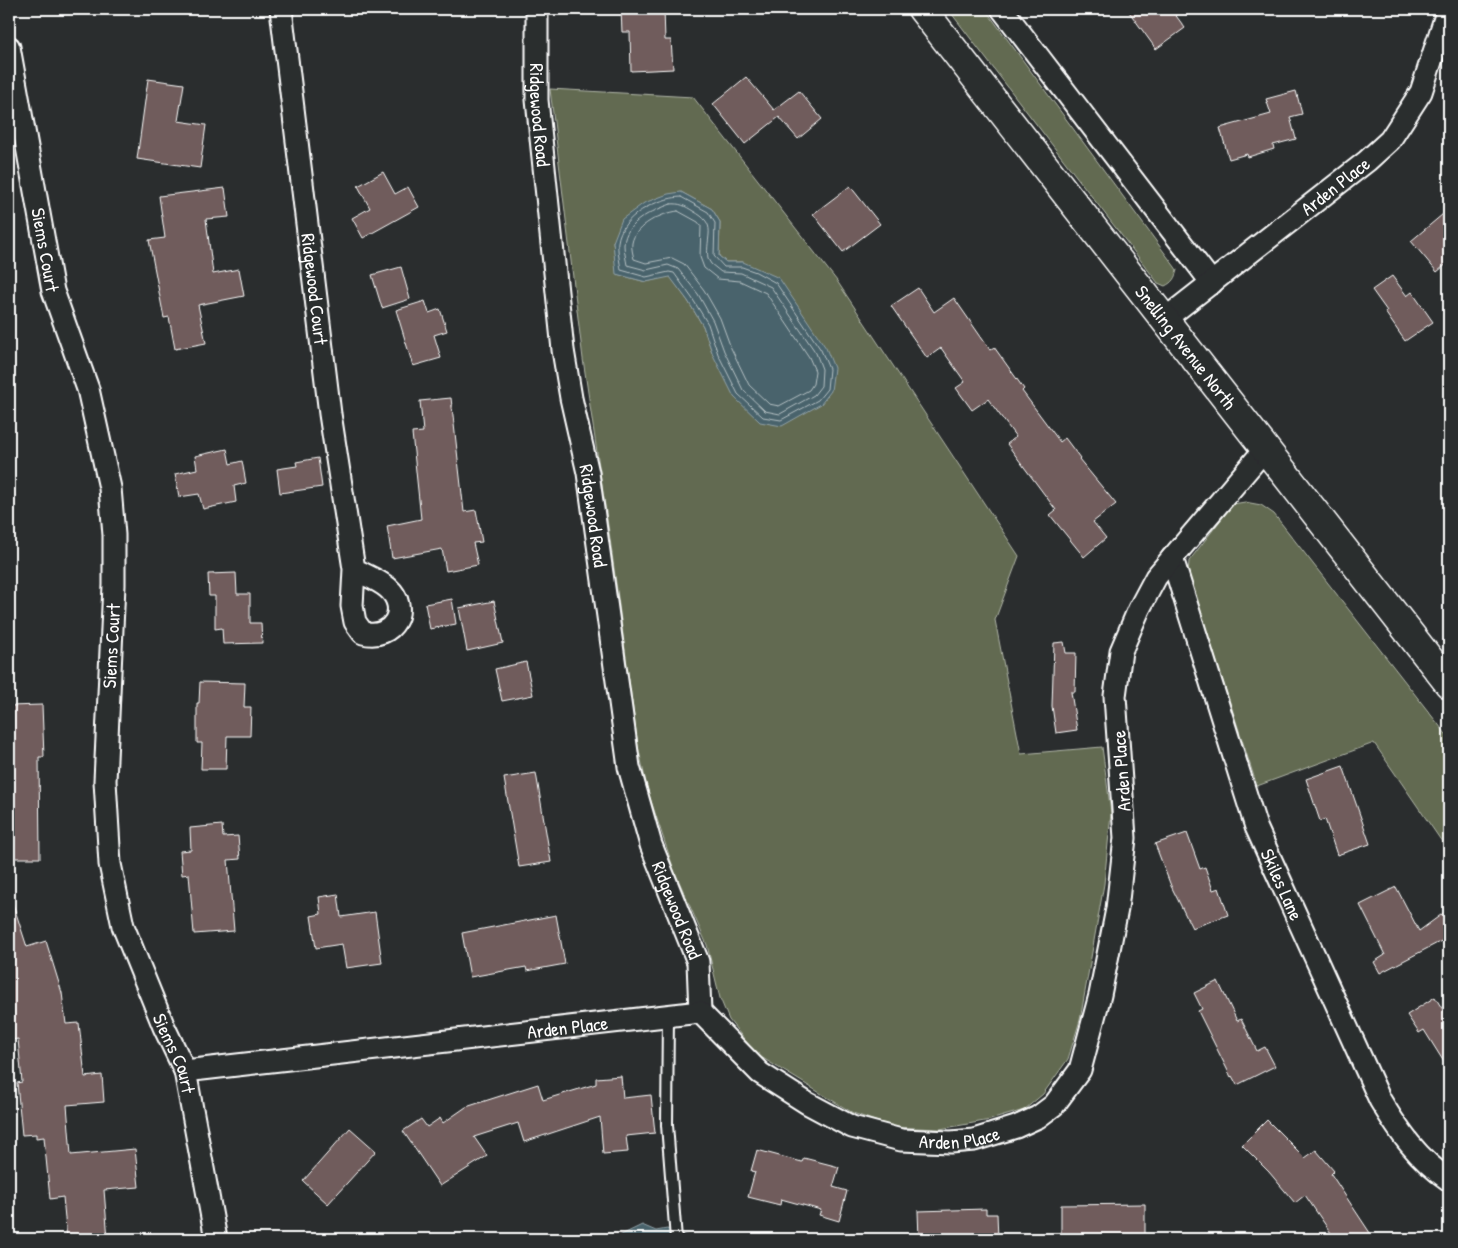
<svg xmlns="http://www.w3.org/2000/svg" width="1458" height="1248" font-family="'Patrick Hand',sans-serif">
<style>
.green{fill:#626b51;stroke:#b0b5a8;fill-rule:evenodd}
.water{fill:#48636c;stroke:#91a1a7}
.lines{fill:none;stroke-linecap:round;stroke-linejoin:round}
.shore{stroke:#b6c1c4;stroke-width:1}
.building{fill:#6f5c5b;stroke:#fff}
.lane-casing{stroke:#fff;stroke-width:14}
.street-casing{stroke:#fff;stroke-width:25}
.secondary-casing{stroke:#fff;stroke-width:31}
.lane{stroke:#2a2d2e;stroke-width:10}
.street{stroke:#2a2d2e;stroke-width:21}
.secondary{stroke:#2a2d2e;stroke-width:28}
.labels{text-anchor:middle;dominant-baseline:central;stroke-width:4.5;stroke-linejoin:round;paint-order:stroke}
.street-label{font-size:19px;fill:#fff;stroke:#2a2d2e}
</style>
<rect width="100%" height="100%" fill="#2a2d2e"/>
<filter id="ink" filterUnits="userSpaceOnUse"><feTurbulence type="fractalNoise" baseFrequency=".02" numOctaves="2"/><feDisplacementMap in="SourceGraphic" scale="10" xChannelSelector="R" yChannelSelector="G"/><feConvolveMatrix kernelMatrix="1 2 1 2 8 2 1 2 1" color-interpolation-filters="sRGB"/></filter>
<g filter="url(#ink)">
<g class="green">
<path d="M948,9h37l190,258 2,3c-2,8 -4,12 -12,16l-7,-3z"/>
<path d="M550,89l143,8 144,184 182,275 -24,64 26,134 81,-7 9,66 -7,71 -24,136 -12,39 -25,35 -19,16 -34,10 -50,9 -48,-2 -39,-14 -97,-59 -27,-34 -9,-22 -13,-53 -33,-75 -26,-78 -10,-46 -28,-207 -27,-180zM681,192l31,17 8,13 -1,34 7,6h17l-30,93 -10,-29 -15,-25 -18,-25 -24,6 -29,-8 -4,-33z"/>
<path d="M1245,502l16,3 13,9 175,224v114l-75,-109 -117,43 -69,-213 1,-12 44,-57z"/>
</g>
<g class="water">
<path d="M681,192l31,17 8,13 -1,34 7,6h17l36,16 47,70 8,20 -3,23 -10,13 -39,22 -22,-4 -26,-25 -21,-42 -10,-29 -15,-25 -18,-24 -24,5 -30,-8 -3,-32 9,-23 22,-16 24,-9z"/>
<path d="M642,1225l14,6 11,-2 28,10h-82z"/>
</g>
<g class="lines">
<g class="shore">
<path d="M681,197l27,15 7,11 -1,33 10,11h18l14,5 20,11 45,67 8,19 -2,20 -9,11 -37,20 -18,-3 -25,-23 -20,-40 -10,-30 -16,-26 -18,-25 -5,-1 -23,5 -25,-7c-1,-8 -4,-20 -3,-28 3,-26 39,-44 63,-45z"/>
<path d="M671,204c9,-1 14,2 22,7 26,14 12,24 15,48l3,5 10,8 20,1 30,14 45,66 6,16 -1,17 -7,9 -34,19 -15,-3 -22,-21 -19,-39 -11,-30 -15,-27 -20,-25 -10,-4 -22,5 -19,-5c-1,-6 -3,-14 -3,-20 1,-24 29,-34 47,-41z"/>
<path d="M678,211l20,11 3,4 -1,31 4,11 14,11 22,2 26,12 43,64 6,14 -2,13 -4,6 -30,16 -10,-2 -20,-19 -18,-37 -11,-30 -16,-28 -20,-26 -12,-6 -26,5 -12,-4c-1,-5 -3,-11 -2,-16 3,-18 30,-30 46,-32z"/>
</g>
</g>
<g class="building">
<path d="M621,9h43l1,31h6l2,29 -42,2 -1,-39h-8z"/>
<path d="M1127,9h44l14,19 -29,21z"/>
<path d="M746,77l28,33 25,-19 23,28 -24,20 -19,-22 -34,27 -32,-40z"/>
<path d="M148,79l36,5 -6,37 28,4 -6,43 -63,-9z"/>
<path d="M1296,91l6,23 -12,3 6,22 -23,6 1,4 -26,8 -1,-3 -18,5 -9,-31 51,-14 -5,-15z"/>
<path d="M383,172l12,22 13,-7 11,20 -56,31 -11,-20 18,-10 -12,-22z"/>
<path d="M850,186l30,38 -37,28 -30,-38z"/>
<path d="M225,188l4,29 -23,2 7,55 26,-5 5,27 -46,9 8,38 -31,6 -6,-32 -5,1 -15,-78 16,-2 -6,-42z"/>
<path d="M1449,209v53l-12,10 -26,-31z"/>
<path d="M401,267l9,32 -28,9 -10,-33z"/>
<path d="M1392,276l15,20 5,-4 21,30 -28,19 -20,-29 2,-1 -15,-21z"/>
<path d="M918,288l16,24 20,-14 36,52 4,-3 30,42 -2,2 38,51 5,-4 15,20 -1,1 37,45 -23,18 13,16 -22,19 -34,-42 6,-5 -49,-66 9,-7 -28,-38 -16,11 -16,-22 9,-6 -24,-34 -14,10 -36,-52z"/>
<path d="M425,301l4,12 11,-4 7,22 -13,4 7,23 -28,8 -17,-56z"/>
<path d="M451,398l13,114 12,-2 6,32 -9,1 5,22 -32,6 -4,-22 -50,9 -5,-32 34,-7 -9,-86 11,-1 -3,-31z"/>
<path d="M227,449l3,15 12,-3 4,22 -12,3 2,16 -33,7 -4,-15 -20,3 -4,-23 22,-5 -2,-13z"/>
<path d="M318,458l4,29 -42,6 -3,-24 20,-3 -1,-4z"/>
<path d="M236,573l1,21h13v29h11l1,20 -39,1 -1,-16 -7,1v-33h-6l-1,-22z"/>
<path d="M452,599l4,25 -26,5 -5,-25z"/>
<path d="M494,601l9,42 -36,8 -8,-43z"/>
<path d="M1064,642l2,11h10l-1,39h-4l6,38 -21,3 -4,-27 2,-63z"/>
<path d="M526,662l7,33 -31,6 -7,-32z"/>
<path d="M200,682l45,1 -1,24h7l-1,29h-23l-1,33h-25l1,-26h-5v-40h2z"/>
<path d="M42,705l2,52h-5l1,101h-31v-29h3l-3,-68v-55z"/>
<path d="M1343,766l27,78 -33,11 -12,-36 -5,2 -14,-42z"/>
<path d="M536,773l15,89 -32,5 -15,-89z"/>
<path d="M222,825l1,12 15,-1 2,23 -12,1 6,71 -40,3 -5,-60 -7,1 -2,-24 11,-1 -1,-22z"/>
<path d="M1187,833l13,36 5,-2 8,23 6,-2 9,27 -36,13 -21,-42 -16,-42z"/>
<path d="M1396,887l23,44 30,-22v28l-69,36 -6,-11 11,-7 -25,-50z"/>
<path d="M338,894l3,23 34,-5 7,51 -36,5 -4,-24 -26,4 -5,-32 10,-2 -2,-17z"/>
<path d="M13,904l14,43 19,-6 16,52 4,31 13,-1 6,54 17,-2 2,27 -37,3 4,50 64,-6 4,38 -35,3 4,49h-41l-4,-42 -13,2 -6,-62 -8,1v-4l-14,1 -5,-52 5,-1 -4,-43 -7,1 -2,-25v-110z"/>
<path d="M556,915l9,49 -38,7 -1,-4 -56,10 -8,-44z"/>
<path d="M1218,981l19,40 4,-2 16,32 8,-4 10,19 -38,19 -5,-9 -1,1 -33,-66 4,-2 -8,-16z"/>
<path d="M1435,997l14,23v50l-25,-40 -5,3 -12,-18z"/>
<path d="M621,1076l2,22 28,-3 4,38 -29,3 2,16 -25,2 -3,-37 -76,25 -6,-19 -44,14 13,19 -47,30 -37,-55 18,-12 6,8 13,-9 3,5 23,-16 72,-23 5,16 53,-16v-6z"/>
<path d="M1267,1120l38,38 11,-8 18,21 -3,3 43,65h-39l-30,-44 -10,8 -26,-31 -27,-27z"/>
<path d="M350,1128l26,23 -48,53 -25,-23z"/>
<path d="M757,1150l45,12 2,-4 35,9 -6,20 14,4 -8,30 -20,-6 2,-5 -40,-11 -1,6 -32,-8 7,-25 -4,-1z"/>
<path d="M1145,1204v35h-40v-3h-44v-31z"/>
<path d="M986,1209v5h11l1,25h-79l-1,-28z"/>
</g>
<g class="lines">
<g class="lane-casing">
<path id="lane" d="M668,1016l-1,109 9,114"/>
</g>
<g class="street-casing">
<g id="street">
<path id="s1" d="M281,9l49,405 24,155 -2,37 3,16 8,11c30,8 48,-25 25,-45 -9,-8 -23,-13 -34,-19"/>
<path id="s2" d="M537,9v91l26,250 8,48 17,75 41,294 22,78 47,117 2,50"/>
<path d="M1002,9l210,274"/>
<path id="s3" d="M9,47l44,244 35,98 22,99 4,47v50l-9,196 5,83 13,62 41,101 21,44 31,168"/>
<path id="s4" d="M1165,319l202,-158 23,-21 31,-48 27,-83"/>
<path id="s5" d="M1172,558l84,269 124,273c20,33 37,58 69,80"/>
<path id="s6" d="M185,1071l515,-59 60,61 47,30 45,24 49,13 50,2 23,-2 42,-13 22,-10 16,-12 26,-35 20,-75 17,-86 8,-71 -10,-142 6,-45 18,-42 17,-32 109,-128"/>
</g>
</g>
<g class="secondary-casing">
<g id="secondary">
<path id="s7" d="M922,9l527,675"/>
</g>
</g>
<use href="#lane" class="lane"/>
<use href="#street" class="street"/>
<use href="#secondary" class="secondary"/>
</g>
</g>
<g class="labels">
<g class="street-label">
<text stroke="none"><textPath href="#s2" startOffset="106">Ridgewood Road</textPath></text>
<text stroke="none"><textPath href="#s4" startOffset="216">Arden Place</textPath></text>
<text stroke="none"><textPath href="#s3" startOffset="206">Siems Court</textPath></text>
<text stroke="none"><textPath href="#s1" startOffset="282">Ridgewood Court</textPath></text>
<text stroke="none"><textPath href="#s7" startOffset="429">Snelling Avenue North</textPath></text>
<text stroke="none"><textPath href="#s2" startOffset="511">Ridgewood Road</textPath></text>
<text transform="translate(111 646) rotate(-87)">Siems Court</text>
<text transform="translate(1121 771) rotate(-94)">Arden Place</text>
<text stroke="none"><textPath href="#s5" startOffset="345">Skiles Lane</textPath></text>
<text stroke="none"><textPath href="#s2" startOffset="916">Ridgewood Road</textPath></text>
<text stroke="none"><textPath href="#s6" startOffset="385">Arden Place</textPath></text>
<text stroke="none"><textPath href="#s3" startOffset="1031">Siems Court</textPath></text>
<text stroke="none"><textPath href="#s6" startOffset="820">Arden Place</textPath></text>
</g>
</g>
<rect width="1458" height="1248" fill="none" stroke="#2a2d2e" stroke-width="30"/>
<rect x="15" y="15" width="1428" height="1218" fill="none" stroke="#fff" stroke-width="2" filter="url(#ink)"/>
</svg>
